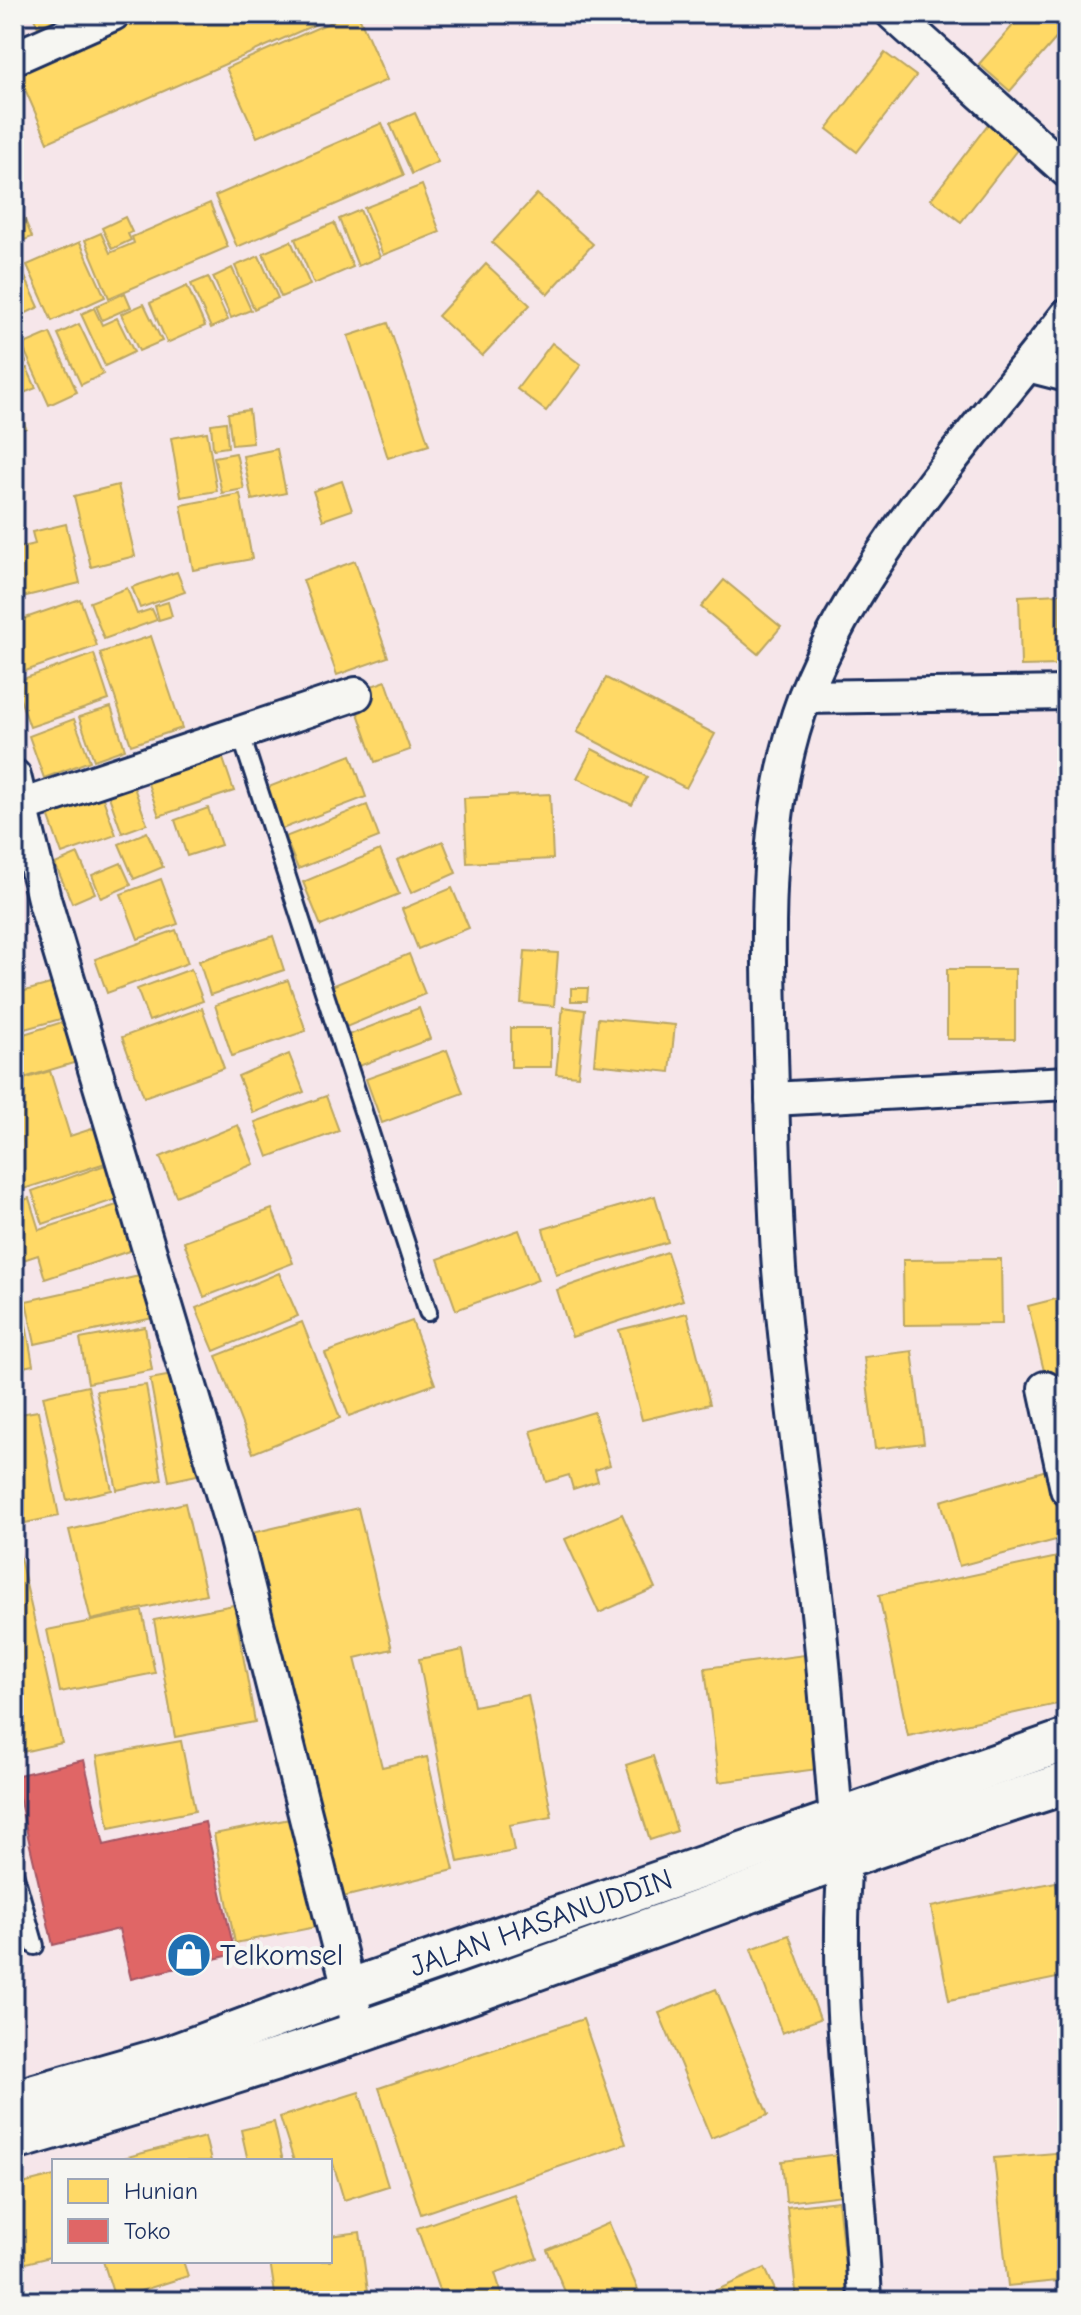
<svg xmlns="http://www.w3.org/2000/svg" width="1081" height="2315" font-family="'Comic Neue',sans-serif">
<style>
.homes{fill:#ffd966;stroke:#bba664;stroke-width:2}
.shops{fill:#e06666;stroke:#a55664;stroke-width:2}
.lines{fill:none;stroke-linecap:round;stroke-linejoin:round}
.service-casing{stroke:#1b2f5e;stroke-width:22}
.minor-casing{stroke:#1b2f5e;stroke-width:38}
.tertiary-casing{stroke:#1b2f5e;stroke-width:46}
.service{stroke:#f6f6f2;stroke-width:16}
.minor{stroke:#f6f6f2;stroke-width:32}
.tertiary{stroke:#f6f6f2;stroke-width:40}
.labels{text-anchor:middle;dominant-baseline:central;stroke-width:8;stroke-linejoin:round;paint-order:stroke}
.street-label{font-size:30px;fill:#1b2f5e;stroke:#f6f6f2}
.poi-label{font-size:30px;fill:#1b2f5e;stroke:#f6f6f2;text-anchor:start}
</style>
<rect width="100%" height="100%" fill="#f6e6ea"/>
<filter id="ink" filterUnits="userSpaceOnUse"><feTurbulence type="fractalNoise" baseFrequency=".0125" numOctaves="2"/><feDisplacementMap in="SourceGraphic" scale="16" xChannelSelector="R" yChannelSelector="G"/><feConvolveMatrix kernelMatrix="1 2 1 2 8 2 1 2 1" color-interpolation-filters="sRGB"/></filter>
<g filter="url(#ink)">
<g class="homes">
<path d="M32,14h36l-30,13z"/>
<path d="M153,14h186l-291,128 -30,-69z"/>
<path d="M349,14h9l29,66 -130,57 -31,-69z"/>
<path d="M1023,14h44v12l-57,65 -31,-27z"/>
<path d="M885,53l31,23 -59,76 -30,-23z"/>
<path d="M415,113l23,49 -26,12 -22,-50z"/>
<path d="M382,123l22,52 -167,72 -22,-51z"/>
<path d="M989,123l31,23 -59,76 -30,-23z"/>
<path d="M422,185l18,47 -57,23 -19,-47z"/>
<path d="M14,194l18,43 -18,7z"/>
<path d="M537,194l56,50 -45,50 -56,-51z"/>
<path d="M210,203l18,44 -119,51 -24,-58 16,-7 9,20 24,-10 -2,-6z"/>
<path d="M360,210l20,47 -22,9 -19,-47z"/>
<path d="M125,217l7,15 -4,2 3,6 -19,9 -10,-21z"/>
<path d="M334,223l19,44 -39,17 -19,-45z"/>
<path d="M291,241l19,44 -29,12 -18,-44z"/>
<path d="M80,242l25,55 -53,24 -25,-56z"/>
<path d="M259,256l19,42 -24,11 -19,-43z"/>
<path d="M19,264l20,43 -25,12v-53z"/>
<path d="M486,264l44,41 -48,51 -44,-40z"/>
<path d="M232,268l19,42 -20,8 -18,-41z"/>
<path d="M208,277l20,43 -17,8 -20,-44z"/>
<path d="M187,286l18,40 -38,17 -17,-40z"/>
<path d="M125,293l6,14 -29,13 -6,-14z"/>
<path d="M144,304l18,37 -23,10 -18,-37z"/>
<path d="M94,308l8,17 15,-7 17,34 -29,14 -24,-52z"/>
<path d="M388,323l41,122 -41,13 -40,-122z"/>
<path d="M79,324l24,50 -22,11 -23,-51z"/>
<path d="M14,332l12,30 -12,5z"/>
<path d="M50,333l27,59 -28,13 -27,-60z"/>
<path d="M552,343l29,22 -35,46 -29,-22z"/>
<path d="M27,368l9,20 -22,9v-24z"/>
<path d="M14,400l12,28 -12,5z"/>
<path d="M249,410l4,33 -21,2 -4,-32z"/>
<path d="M226,422l2,25 -15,2 -2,-25z"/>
<path d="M207,432l10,59 -36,6 -10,-59z"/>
<path d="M277,449l9,44 -34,7 -9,-44z"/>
<path d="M236,453l8,36 -22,4 -8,-36z"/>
<path d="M342,481l10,29 -29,10 -10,-29z"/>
<path d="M118,485l17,71 -44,11 -17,-71z"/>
<path d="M240,494l12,65 -59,11 -12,-65z"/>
<path d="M66,524l14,59 -66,16v-50l21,-5 -3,-12z"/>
<path d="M355,561l33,96 -51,18 -34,-95z"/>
<path d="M177,572l8,20 -45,16 -8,-21z"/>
<path d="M724,580l57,47 -23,27 -57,-47z"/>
<path d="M127,588l10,26 15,-5 5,11 -53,19 -14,-37z"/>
<path d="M1059,594l2,71 -40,1 -2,-70z"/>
<path d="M80,599l17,47 -83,29v-53z"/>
<path d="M168,602l4,14 -13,4 -4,-14z"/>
<path d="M151,636l31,92 -51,17 -31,-92z"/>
<path d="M94,654l15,46 -79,27 -16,-45z"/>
<path d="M606,678l109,56 -29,54 -109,-56z"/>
<path d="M386,681l24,69 -35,12 -24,-69z"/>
<path d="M111,707l14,42 -31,11 -15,-43z"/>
<path d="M74,719l16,42 -46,17 -15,-42z"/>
<path d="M219,747l15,44 -75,25 -15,-44z"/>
<path d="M592,749l55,28 -15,28 -55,-27z"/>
<path d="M351,755l15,42 -84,32 -16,-41z"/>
<path d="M130,776l17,48 -25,9 -17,-48z"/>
<path d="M100,790l16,45 -54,19 -16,-45z"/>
<path d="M550,794l3,65 -86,4 -3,-65z"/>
<path d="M367,805l12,32 -81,32 -13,-32z"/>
<path d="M208,808l13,37 -34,11 -12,-36z"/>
<path d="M147,832l16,35 -29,12 -15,-35z"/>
<path d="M443,841l13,32 -45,20 -14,-33z"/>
<path d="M380,850l19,44 -78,32 -18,-44z"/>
<path d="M78,854l17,39 -23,10 -17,-39z"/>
<path d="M121,863l10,22 -30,13 -9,-23z"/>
<path d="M161,879l17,45 -40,15 -17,-45z"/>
<path d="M452,888l17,40 -51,21 -16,-40z"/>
<path d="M176,930l12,33 -81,30 -12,-34z"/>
<path d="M273,936l11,34 -74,25 -11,-34z"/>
<path d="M525,951l33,2 -4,53 -33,-3z"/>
<path d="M409,954l16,40 -86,36 -17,-40z"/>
<path d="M191,969l12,32 -54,20 -12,-32z"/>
<rect x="947" y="969" width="68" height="70"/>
<path d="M288,980l18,51 -74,25 -17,-51z"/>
<path d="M61,981l10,35 -57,16v-38z"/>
<path d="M571,988h17l-1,13h-16z"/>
<path d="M563,1007l22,3 -7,66 -22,-2z"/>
<path d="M202,1008l22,60 -80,29 -22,-60z"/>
<path d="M419,1008l11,31 -76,29 -11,-31z"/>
<path d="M598,1018l77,7 -5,47 -76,-8z"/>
<path d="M69,1020l11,41 -66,20v-44z"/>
<rect x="511" y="1028" width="40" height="39"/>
<path d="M447,1050l16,43 -81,30 -16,-44z"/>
<path d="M289,1054l15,38 -51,21 -15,-37z"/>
<path d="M50,1071l20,65 34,-11 11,35 -101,32v-110z"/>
<path d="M326,1096l13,35 -71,26 -13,-35z"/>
<path d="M238,1125l16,39 -78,32 -16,-39z"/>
<path d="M108,1164l12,34 -77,26 -11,-33z"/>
<path d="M655,1196l13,46 -112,33 -13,-46z"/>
<path d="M29,1198l10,32 87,-28 15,45 -96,32 -7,-24 -24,8v-59z"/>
<path d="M272,1209l21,54 -89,34 -20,-55z"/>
<path d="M519,1230l19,50 -82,30 -18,-51z"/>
<path d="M667,1252l16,48 -111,37 -15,-47z"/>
<path d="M1001,1259l1,65 -98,1 -1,-65z"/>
<path d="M153,1273l9,43 -127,28 -9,-43z"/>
<path d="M279,1273l19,43 -84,35 -18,-43z"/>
<path d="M1067,1296v82l-20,5 -19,-77z"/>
<path d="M22,1301l11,64 -19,4v-67z"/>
<path d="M687,1313l23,91 -68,16 -23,-90z"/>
<path d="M412,1321l23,63 -86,32 -24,-63z"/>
<path d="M302,1322l38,96 -87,35 -37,-97z"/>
<path d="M145,1327l7,43 -64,13 -8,-44z"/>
<path d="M912,1351l12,92 -49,6 -11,-92z"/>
<path d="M178,1374l19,101 -28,6 -19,-102z"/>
<path d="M146,1385l16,95 -45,10 -21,-99z"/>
<path d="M88,1386l24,104 -45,10 -24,-104z"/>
<path d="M38,1411l21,105 -34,7 -11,-59v-49z"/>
<path d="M594,1412l16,53 -15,5 3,11 -25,8 -4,-14 -23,7 -15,-51z"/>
<path d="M1050,1469l17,56v12l-108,29 -18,-65z"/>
<path d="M185,1503l21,91 -115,26 -22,-90z"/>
<path d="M358,1508l34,141 -37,9 27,109 45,-10 27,113 -115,28 -87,-365z"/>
<path d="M622,1514l33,74 -56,25 -34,-74z"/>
<path d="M14,1531l48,212 -48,11z"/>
<path d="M1067,1555v147l-159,34 -29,-141z"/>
<path d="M234,1605l21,117 -80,15 -21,-117z"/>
<path d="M142,1611l13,62 -95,19 -13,-62z"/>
<path d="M463,1650l11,56 54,-11 24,122 -43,8 5,26 -56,11 -39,-203z"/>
<path d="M804,1655l14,114 -99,13 -14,-114z"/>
<path d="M181,1741l14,70 -86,17 -12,-72z"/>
<path d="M653,1756l24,75 -27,9 -24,-75z"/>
<path d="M295,1818l21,109 -81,16 -21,-109z"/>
<path d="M1056,1882l11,59v35l-118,24 -18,-93z"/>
<path d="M789,1935l31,84 -38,14 -31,-84z"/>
<path d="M716,1989l52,126 -57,23 -52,-125z"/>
<path d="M583,2019l43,125 -205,70 -42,-126z"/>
<path d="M359,2092l29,94 -44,14 -12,-40 -38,1 -14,-44z"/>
<path d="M274,2122l9,39h-35l-7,-31z"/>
<path d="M205,2137l6,24h-99z"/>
<path d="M1067,2152v128l-59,6 -14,-128z"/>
<path d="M846,2153l5,41 -65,8 -4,-41z"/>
<path d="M54,2176v80l-40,10v-80z"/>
<path d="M514,2194l23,64 -42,15 9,28h-61l-26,-73z"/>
<path d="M838,2201l11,100h-52l-10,-94z"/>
<path d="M609,2223l34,78h-74l-22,-51z"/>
<path d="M360,2232l8,59 -14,2 1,8h-79l-6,-40h60v-25z"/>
<path d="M103,2261h80l5,15 -73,23z"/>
<path d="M765,2268l15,33h-87z"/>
</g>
<path class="shops" d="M84,1760l20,85 101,-23 30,132 -104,25 -12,-50 -66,16 -39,-169z"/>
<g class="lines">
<g class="service-casing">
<g id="service">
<path d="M240,732l188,580"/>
<path d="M14,1872l21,74"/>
</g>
</g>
<g class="minor-casing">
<g id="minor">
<path d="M893,14l174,157"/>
<path d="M14,58l99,-44"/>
<path d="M1028,365l39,10"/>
<path d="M805,697l262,-4"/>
<path d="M14,776l30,123 191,637 125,496"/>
<path d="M19,807l337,-113"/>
<path d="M772,1099l295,-16"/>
<path d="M1045,1388l22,101"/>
<path d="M836,1819c-6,-72 -11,-144 -19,-216 -13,-111 -29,-223 -38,-334 -5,-72 -6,-144 -8,-216 -3,-119 -9,-244 34,-357 53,-137 172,-265 262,-381"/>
<path d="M845,1858c-12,148 14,295 20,443"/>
</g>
</g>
<g class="tertiary-casing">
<g id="tertiary">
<path d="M14,2101l157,-45 180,-67 716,-249"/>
<path d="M14,2140c116,-34 232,-69 346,-108 236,-81 469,-173 707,-249"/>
</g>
</g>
<use href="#service" class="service"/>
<use href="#minor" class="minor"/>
<use href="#tertiary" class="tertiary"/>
</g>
</g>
<defs>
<g id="shop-disc" transform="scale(2.3)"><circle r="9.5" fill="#1f6fb2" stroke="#f6f6f2"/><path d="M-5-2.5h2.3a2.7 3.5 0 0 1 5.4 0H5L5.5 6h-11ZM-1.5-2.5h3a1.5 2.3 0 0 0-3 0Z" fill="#fff"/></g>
</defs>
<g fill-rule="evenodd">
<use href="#shop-disc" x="189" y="1955"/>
</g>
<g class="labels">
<g class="street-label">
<text transform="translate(541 1923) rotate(-19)">JALAN HASANUDDIN</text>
</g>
<g class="poi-label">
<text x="220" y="1955">Telkomsel</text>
</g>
</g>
<rect width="1081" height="2315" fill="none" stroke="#f6f6f2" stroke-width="48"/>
<rect x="24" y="24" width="1033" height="2267" fill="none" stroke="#1b2f5e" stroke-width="3" filter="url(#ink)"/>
<rect x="52" y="2159" width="280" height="104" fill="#f6f6f2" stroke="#9ea6b7" stroke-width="2"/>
<rect x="68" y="2179" width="40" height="24" fill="#ffd966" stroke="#9ea6b7" stroke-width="2"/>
<text x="124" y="2199" font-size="24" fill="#1b2f5e">Hunian</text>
<rect x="68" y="2219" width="40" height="24" fill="#e06666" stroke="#9ea6b7" stroke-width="2"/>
<text x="124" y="2239" font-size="24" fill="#1b2f5e">Toko</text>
</svg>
